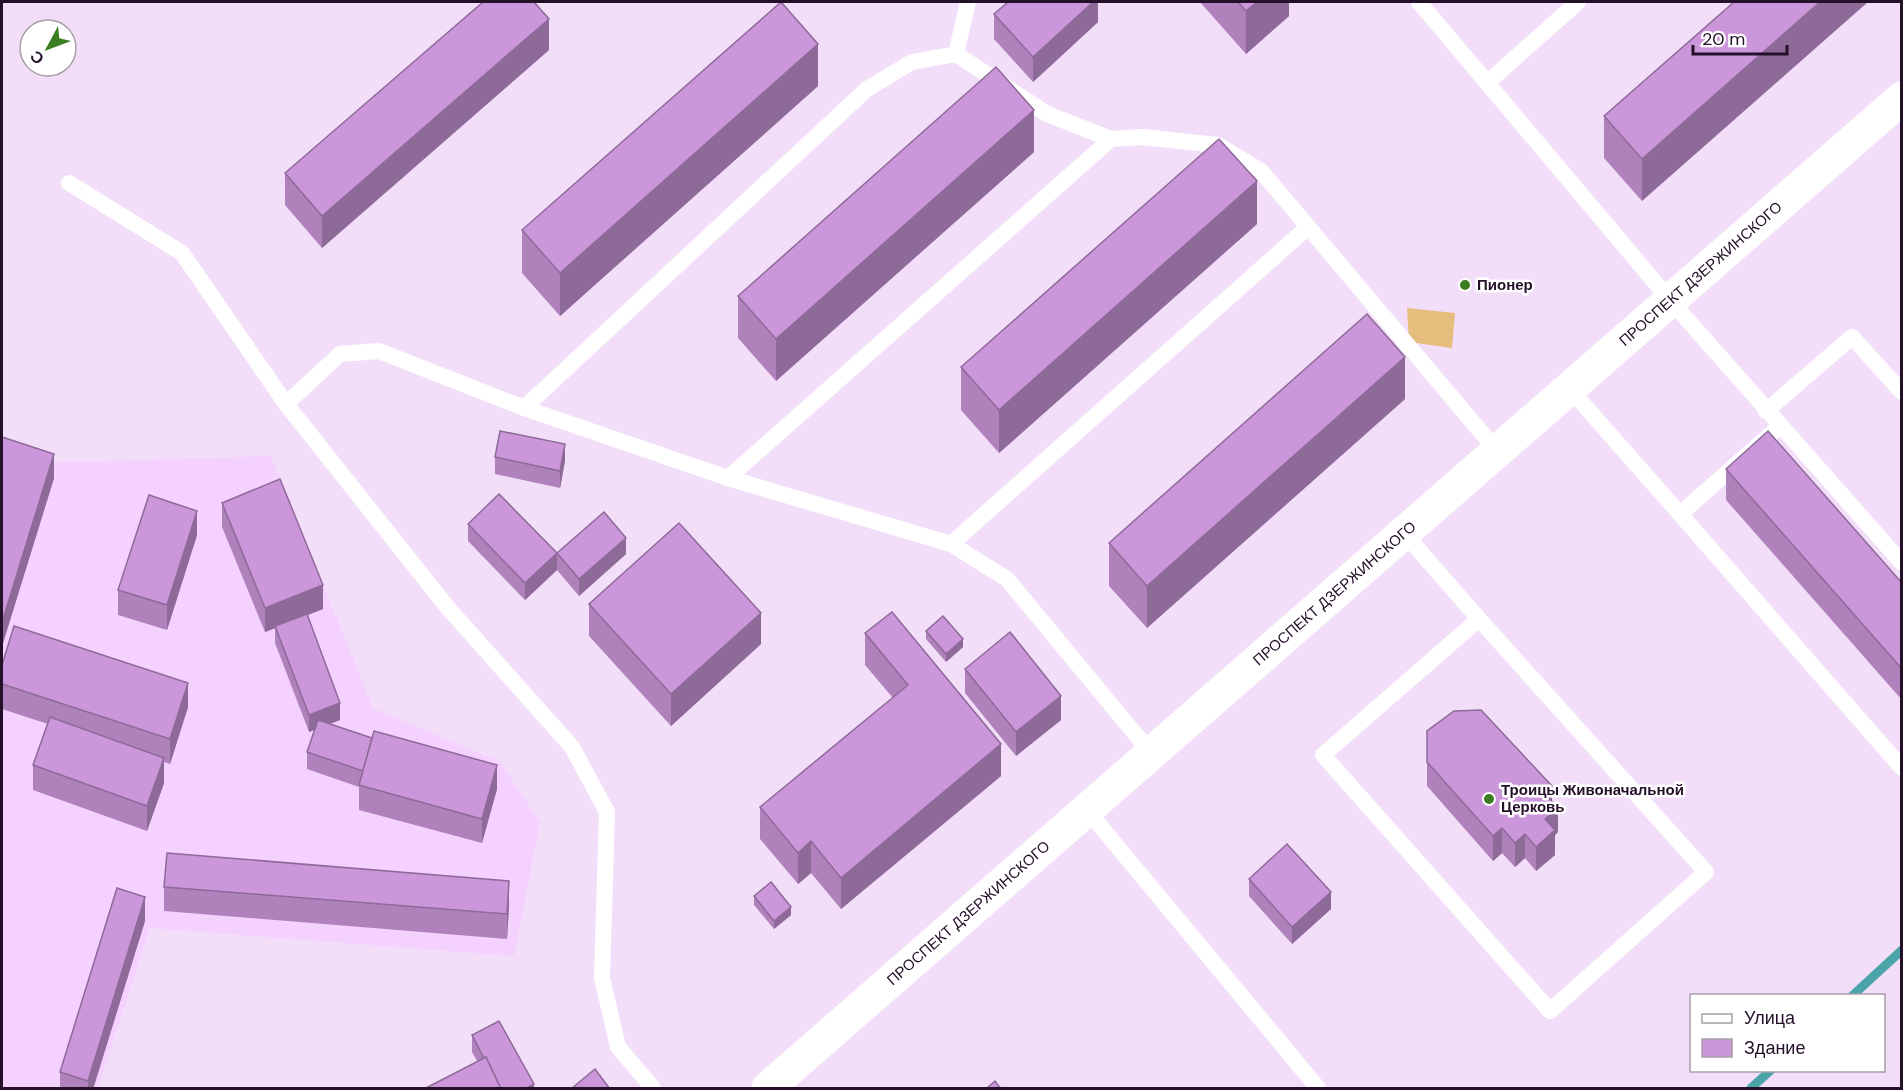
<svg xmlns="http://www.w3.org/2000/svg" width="1903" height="1090" font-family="'DM Sans',sans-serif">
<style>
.built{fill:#f5d1ff}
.green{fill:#e5bd7c}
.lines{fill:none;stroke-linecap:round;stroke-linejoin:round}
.stream{stroke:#4aa4a8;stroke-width:9}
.service{stroke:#fff;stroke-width:16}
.tertiary{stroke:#fff;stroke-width:33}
.wall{fill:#af82bb}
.shaded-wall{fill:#8e6a99}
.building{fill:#cb97da;stroke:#8e6a99;stroke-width:1.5}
.poi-dot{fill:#3a7e21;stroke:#fff;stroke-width:2}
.labels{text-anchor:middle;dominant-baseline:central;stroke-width:5;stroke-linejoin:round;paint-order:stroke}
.street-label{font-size:15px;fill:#241029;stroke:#fff}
.poi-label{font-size:15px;font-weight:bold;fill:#241029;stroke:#fff;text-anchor:start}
</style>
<rect width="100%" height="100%" fill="#f3defa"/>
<path class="built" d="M271,456l102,252 127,54 40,60 -26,134 -364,-28 -52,160h-96v-598l45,-27z"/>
<path class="green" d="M1407,308l48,5 -3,35 -43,-6z"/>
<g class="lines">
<g class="stream">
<path d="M1852,996l50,-46"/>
<path d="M1751,1088l20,-18"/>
</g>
<g class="service">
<path d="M1419,2l251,298 232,263"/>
<path d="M956,54l12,-52"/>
<path d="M1487,83l91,-81"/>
<path d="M69,183l113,70 104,151 162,204 124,139 35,65 -5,166 16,69 35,41"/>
<path d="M1569,388l111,126 100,-88"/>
<path d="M286,404l54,-50 39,-3 145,57 204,70 223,66 56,35 144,174"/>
<path d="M524,408l343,-319 45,-27 44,-8 91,60 64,25 31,-2 76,8 43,26 236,280"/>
<path d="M1766,411l86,-74 50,55"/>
<path d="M728,478l383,-339"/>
<path d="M1680,514l222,254"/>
<path d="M1403,532l76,87 227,253 -156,139 -227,-256 156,-136"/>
<path d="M951,544l357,-317"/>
<path d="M1087,810l231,278"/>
</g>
<path class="tertiary" id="s1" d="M768,1088l1134,-990"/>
</g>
<g class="wall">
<path d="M1098,2v20l-65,60 -39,-43v-25z"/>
<path d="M1200,2h89v14l-43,38z"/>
<path d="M1734,2l-92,199 -38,-43v-42z"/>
<path d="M549,50l-227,198 -37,-43v-32z"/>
<path d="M818,86l-258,230 -38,-43v-43z"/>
<path d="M1034,152l-258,229 -38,-43v-42z"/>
<path d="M1257,224l-258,229 -38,-43v-43z"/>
<path d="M1405,399l-258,229 -38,-42v-43z"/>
<path d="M2,437l52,41 -51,165h-1z"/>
<path d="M495,457l70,4 -5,27 -65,-14z"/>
<path d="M1726,469l176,114v117l-176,-200z"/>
<path d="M222,503l101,106 -16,6 33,105 -10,4 167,65 -15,54 -123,-33v-23l-52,-18v-17l8,-23 -6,3 -34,-89v-15l-10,4 -43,-105z"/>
<path d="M468,524l89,46 -32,30 -57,-59z"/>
<path d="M197,535l-30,95 -49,-15v-25z"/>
<path d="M557,553l69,1 -47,42 -22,-26z"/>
<path d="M589,604l172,40 -90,82 -82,-90z"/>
<path d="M926,631l37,16 -17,15 -20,-23z"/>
<path d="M865,633l136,143 -160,133 -30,-36 -13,11 -38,-45v-32l133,-109 -28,-33z"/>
<path d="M2,665l186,42 -18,57 -6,-2v21l-17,48 -114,-41v-25l15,-41 -46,-15z"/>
<path d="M965,669l96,51 -45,36 -51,-63z"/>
<path d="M1427,731l125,70 6,31 -3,3v20l-19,16 -11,-13 -10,9 -13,-14 -9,8 -66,-75z"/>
<path d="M1249,879l82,30 -39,35 -43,-48z"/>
<path d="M164,887l345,18 -2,34 -343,-28z"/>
<path d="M754,896l37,19 -17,14 -20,-24z"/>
<path d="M145,921l-52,168h-33v-17z"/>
<path d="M472,1035l62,54 -57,-28 -5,-9z"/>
</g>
<g class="shaded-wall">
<path d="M1093,2h5v20l-65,60v-25z"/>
<path d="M1257,2h32v14l-43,38v-43z"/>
<path d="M1820,2h48l-226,199v-42z"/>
<path d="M549,19v31l-227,198v-32z"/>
<path d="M818,44v42l-258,230v-43z"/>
<path d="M1034,110v42l-258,229v-42z"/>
<path d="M1257,181v43l-258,229v-43z"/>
<path d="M1405,357v42l-258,229v-42z"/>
<path d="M565,444v17l-5,27v-17z"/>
<path d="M54,454v24l-51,165v-24z"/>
<path d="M197,511v24l-30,95v-25z"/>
<path d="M626,538v16l-47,42v-17z"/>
<path d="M557,553v17l-32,30v-17z"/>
<path d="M323,585v24l-58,23v-24z"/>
<path d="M761,613v31l-90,82v-32z"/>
<path d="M963,639v8l-17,15v-8z"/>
<path d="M188,683v24l-18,57v-25z"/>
<path d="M1061,696v24l-45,36v-24z"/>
<path d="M340,703v17l-31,12v-17z"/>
<path d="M1001,744v32l-160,133v-31z"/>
<path d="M164,758v25l-17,48v-25z"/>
<path d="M497,765v24l-15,54v-24z"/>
<path d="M1552,786v25l-8,-18z"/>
<path d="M1558,808v24l-3,3v20l-19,16v-24l9,-28z"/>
<path d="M1502,828v25l-9,8v-25z"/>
<path d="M1525,834v24l-10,9v-24z"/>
<path d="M811,841v32l-13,11v-31z"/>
<path d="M509,881v24l-2,34v-25z"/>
<path d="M1331,892v17l-39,35v-17z"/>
<path d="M145,897v24l-52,168h-5v-8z"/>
<path d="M791,907v8l-17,14v-8z"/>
<path d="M534,1084v5h-9z"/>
</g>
<g class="building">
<path d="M483,2h51l15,17 -227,197 -37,-43z"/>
<path d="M781,2l37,42 -258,229 -38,-43z"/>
<path d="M1008,2h85l-60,55 -39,-43z"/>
<path d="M1238,2h19l-11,9z"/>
<path d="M1734,2h86l-178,157 -38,-43z"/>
<path d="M996,67l38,43 -258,229 -38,-43z"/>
<path d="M1219,139l38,42 -258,229 -38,-43z"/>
<path d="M1367,314l38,43 -258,229 -38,-43z"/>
<path d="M500,431l65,13 -5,27 -65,-14z"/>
<path d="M1768,431l134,152v86l-176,-200z"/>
<path d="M2,437l52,17 -51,165 -1,-1z"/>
<path d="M280,479l43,106 -58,23 -43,-105z"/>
<path d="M499,494l58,59 -32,30 -57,-59z"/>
<path d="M149,495l48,16 -30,94 -49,-15z"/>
<path d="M604,512l22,26 -47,41 -22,-26z"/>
<path d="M679,523l82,90 -90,81 -82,-90z"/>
<path d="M892,612l109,132 -160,134 -30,-37 -13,12 -38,-46 148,-122 -43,-52z"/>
<path d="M307,614l33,89 -31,12 -34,-89z"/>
<path d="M943,616l20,23 -17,15 -20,-23z"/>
<path d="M14,626l174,57 -18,56 -168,-55v-19z"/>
<path d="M1010,632l51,64 -45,36 -51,-63z"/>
<path d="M1481,710l71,76 -8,7 14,15 -13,11 10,11 -19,17 -11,-13 -10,9 -13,-15 -9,8 -66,-74v-31l27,-20z"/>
<path d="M50,717l114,41 -17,48 -114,-41z"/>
<path d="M318,720l54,18 -9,33 -56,-19z"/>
<path d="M374,731l123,34 -15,54 -123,-34z"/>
<path d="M1287,844l44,48 -39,35 -43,-48z"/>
<path d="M167,853l342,28 -2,33 -343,-27z"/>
<path d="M771,882l20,25 -17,14 -20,-25z"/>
<path d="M117,888l28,9 -57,184 -28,-9z"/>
<path d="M499,1021l35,63 -9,5h-24l-15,-32 -2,1 -12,-23z"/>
<path d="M486,1057l15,32h-77z"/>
<path d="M595,1069l15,20h-39z"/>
<path d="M995,1081l6,8h-15z"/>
</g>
<g class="poi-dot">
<circle cx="1465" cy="285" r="6"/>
<circle cx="1489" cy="799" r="6"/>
</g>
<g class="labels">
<g class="street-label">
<text stroke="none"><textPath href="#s1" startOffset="1238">ПРОСПЕКТ ДЗЕРЖИНСКОГО</textPath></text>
<text stroke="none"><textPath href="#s1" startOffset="752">ПРОСПЕКТ ДЗЕРЖИНСКОГО</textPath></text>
<text stroke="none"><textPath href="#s1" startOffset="266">ПРОСПЕКТ ДЗЕРЖИНСКОГО</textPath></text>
</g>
<g class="poi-label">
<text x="1477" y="285">Пионер</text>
<text x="1501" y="790">Троицы Живоначальной<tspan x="1501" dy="17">Церковь</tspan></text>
</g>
</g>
<rect width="1903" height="1090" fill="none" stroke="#241029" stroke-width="6"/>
<rect x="1690" y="994" width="195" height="78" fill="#ffffff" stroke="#a79fa9" stroke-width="1.5"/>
<rect x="1702" y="1014" width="30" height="9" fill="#ffffff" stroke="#a79fa9" stroke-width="1.5"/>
<text x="1744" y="1024" font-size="18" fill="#241029">Улица</text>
<rect x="1702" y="1039" width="30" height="18" fill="#cb97da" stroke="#a79fa9" stroke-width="1.5"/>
<text x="1744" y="1054" font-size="18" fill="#241029">Здание</text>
<g transform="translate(48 48) rotate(229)"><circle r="28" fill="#ffffff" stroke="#a79fa9" stroke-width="1.5"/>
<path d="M0-4.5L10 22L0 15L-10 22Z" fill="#3a7e21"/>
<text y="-9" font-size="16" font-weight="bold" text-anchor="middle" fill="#241029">С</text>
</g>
<path d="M1693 45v9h94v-9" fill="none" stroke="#241029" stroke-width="3"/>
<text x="1702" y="45" font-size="18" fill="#241029" stroke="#ffffff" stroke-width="4.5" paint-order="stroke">20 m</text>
</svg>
